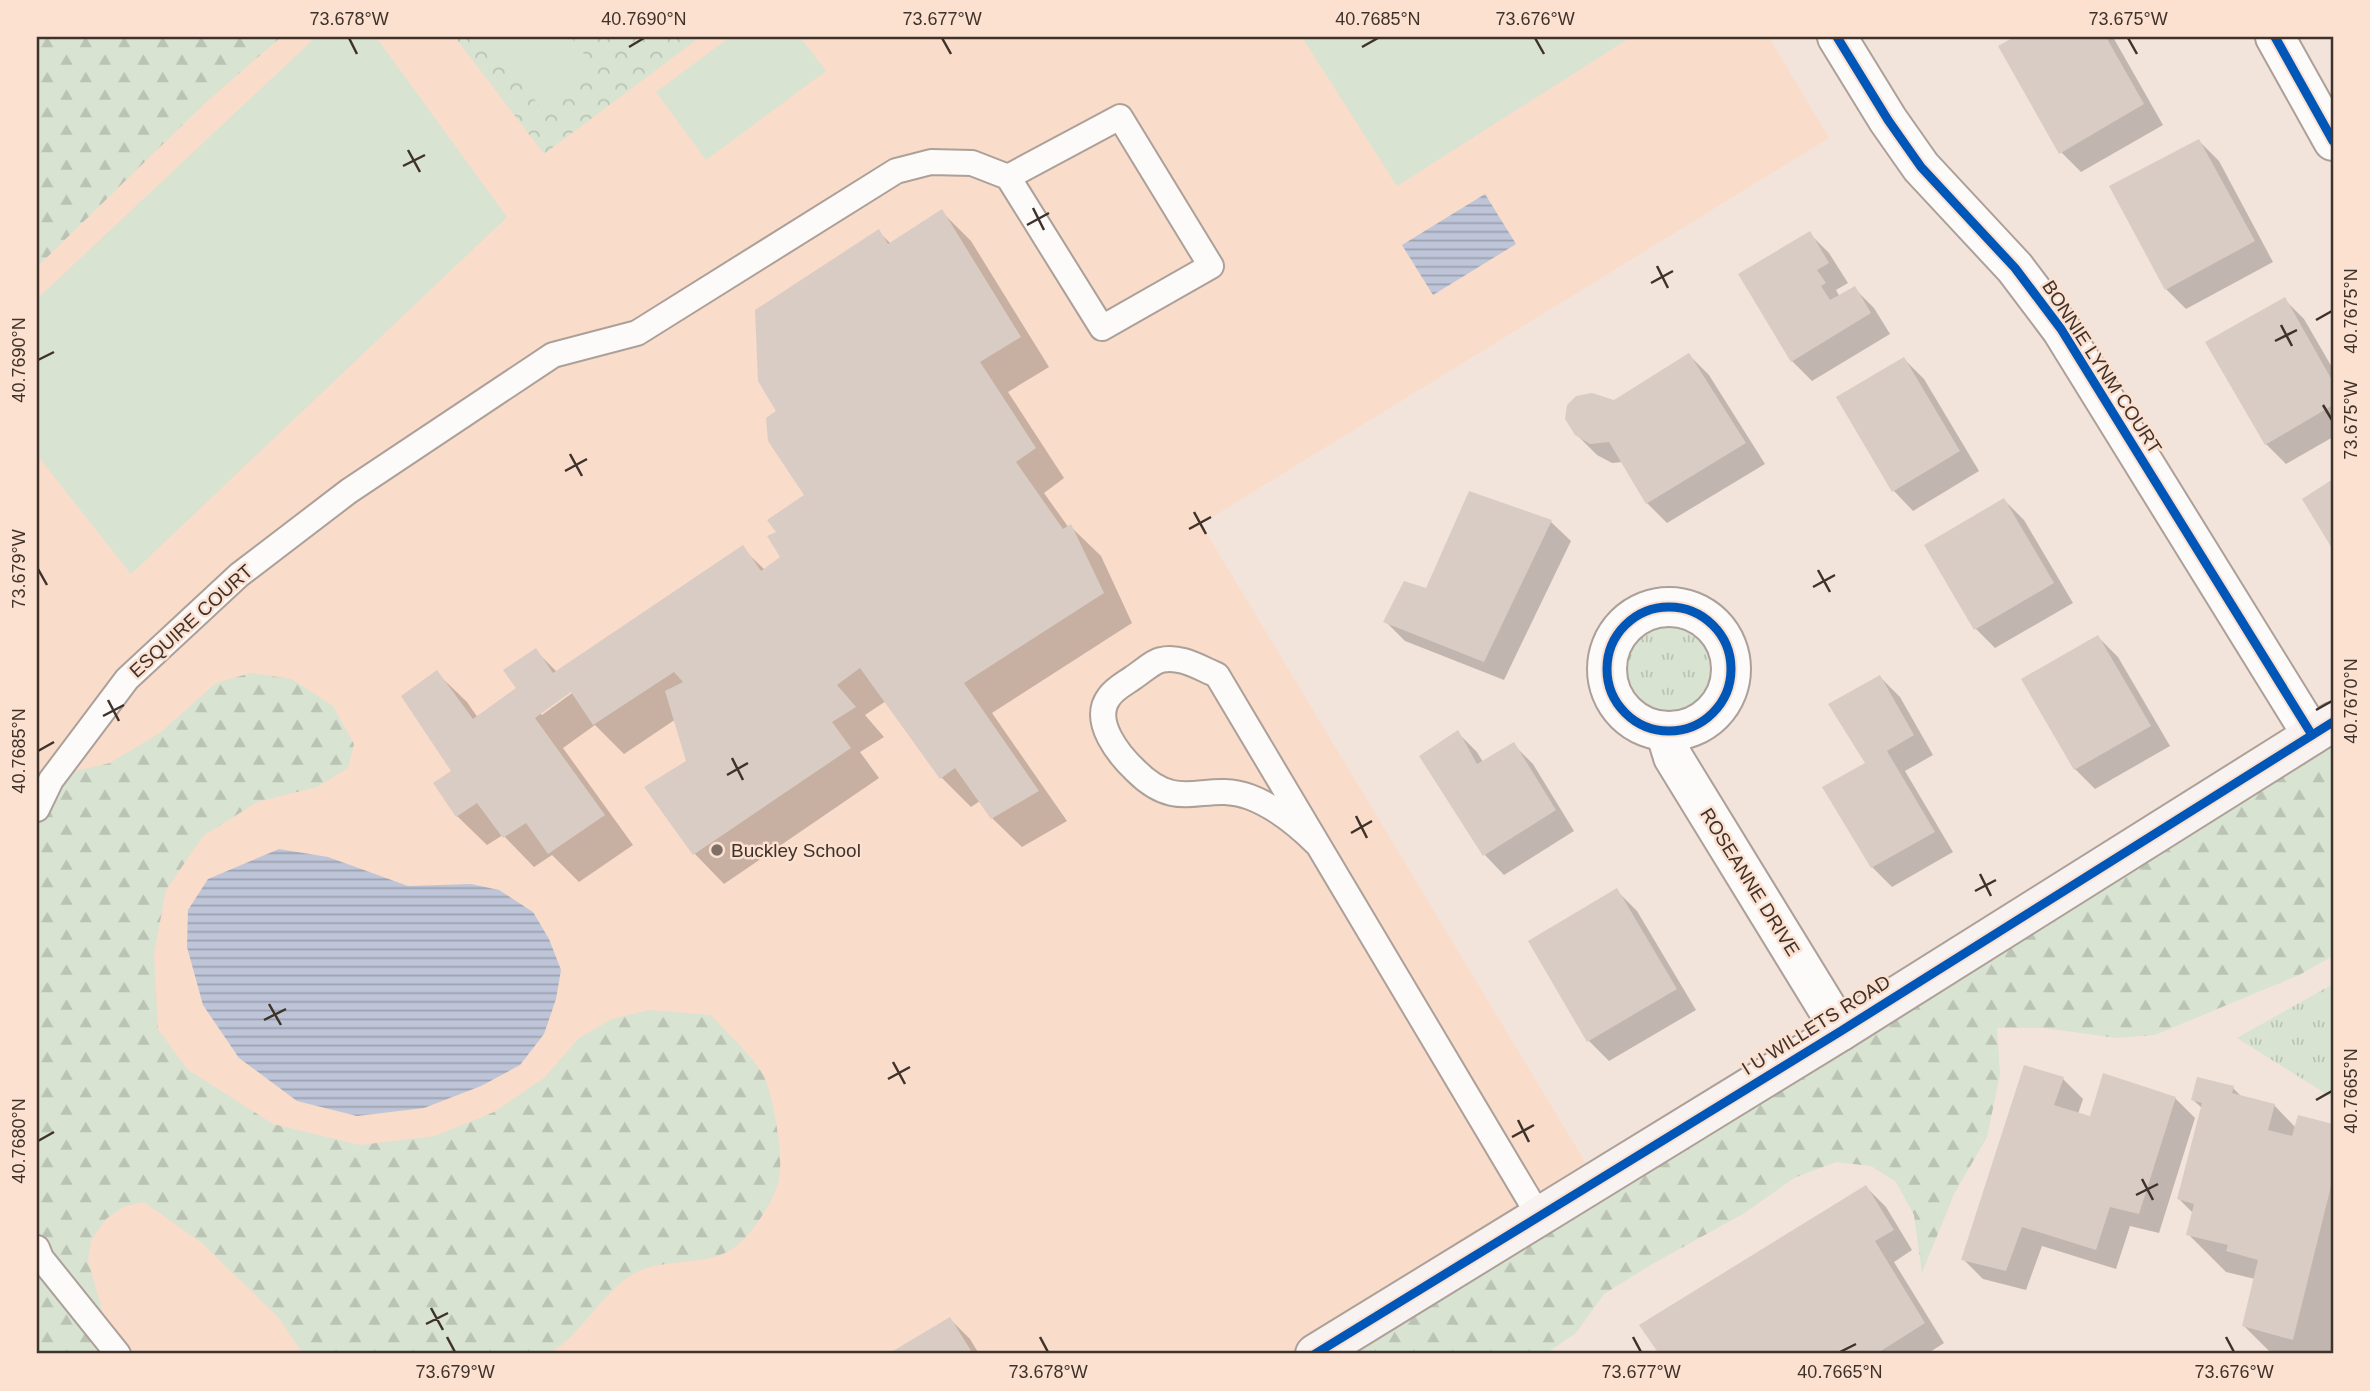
<svg xmlns="http://www.w3.org/2000/svg" width="2370" height="1391" font-family="Helvetica,sans-serif">
<style>
.built{fill:#f9dcca}
.grass{fill:url(#grass-tufts)}
.forest{fill:url(#forest-firs)}
.park{fill:url(#park-crowns)}
.pitch{fill:#d8e3d2}
.water{fill:url(#water-rules)}
.shadow{fill:#0003;fill-rule:evenodd}
.building{fill:#d9ccc4}
.lines{fill:none;stroke-linecap:round;stroke-linejoin:round}
.lane-casing{stroke:#aca098;stroke-width:28}
.street-casing{stroke:#aca098;stroke-width:42}
.secondary-casing{stroke:#aca098;stroke-width:42}
.lane{stroke:#fdfbfa;stroke-width:24}
.street{stroke:#fdfbfa;stroke-width:38}
.secondary{stroke:#f8f2f1;stroke-width:38}
.cycleway-casing{stroke:#fce1d1;stroke-width:13}
.cycleway{stroke:#0057b8;stroke-width:9}
.ticks{fill:none;stroke:#3f322a;stroke-width:2.5}
.poi-dot{fill:#7e7068;stroke:#fce1d1;stroke-width:2.5}
.labels{text-anchor:middle;dominant-baseline:central;stroke-width:5;stroke-linejoin:round;paint-order:stroke}
.street-label{font-size:19px;fill:#3f322a;stroke:#fce1d1}
.poi-label{font-size:19px;fill:#3f322a;stroke:#fce1d1;text-anchor:start}
.neatline{fill:none;stroke:#3f322a;stroke-width:2.5}
.ticks-label{font-size:18px;text-anchor:middle;fill:#3f322a}
</style>
<defs>
<pattern id="grass-tufts" width="24" height="20" patternUnits="userSpaceOnUse" patternTransform="scale(1.75)"><rect width="24" height="20" fill="#d8e3d2"/><path d="M3 7l-1-3M5 7V3M7 7l1-3M15 17l-1-3M17 17v-4M19 17l1-3" fill="none" stroke="#bac3b4"/></pattern>
<pattern id="forest-firs" width="22" height="20" patternUnits="userSpaceOnUse" patternTransform="scale(1.75)"><rect width="22" height="20" fill="#d8e3d2"/><path d="M5 1l3.5 6h-7zM16 11l3.5 6h-7z" fill="#bac3b4"/></pattern>
<pattern id="park-crowns" width="20" height="18" patternUnits="userSpaceOnUse" patternTransform="scale(1.75)"><rect width="20" height="18" fill="#d8e3d2"/><path d="M2 6a3 3 0 1 1 6 0M12 15a3 3 0 1 1 6 0" fill="none" stroke="#bac3b4"/></pattern>
<pattern id="water-rules" width="6" height="5" patternUnits="userSpaceOnUse" patternTransform="scale(1.75)"><rect width="6" height="5" fill="#bec5d8"/><path d="M0 2.5h6" fill="none" stroke="#9ca1af"/></pattern>
</defs>
<rect width="100%" height="100%" fill="#f2e4db"/>
<path class="built" d="M37,37h1732l60,101 -628,386 392,651 -293,179h-1199l-64,-85z"/>
<g class="grass">
<circle cx="1669" cy="669" r="62"/>
<path d="M2333,984v114l-96,-60z"/>
</g>
<g class="forest">
<path d="M37,37h244l-77,67 -167,163z"/>
<path d="M251,673l41,6 41,27 21,38 -6,24 -31,19 -60,15 -54,34 -37,54 -12,64 4,75 29,40 86,55 87,21 75,-9 59,-24 50,-34 35,-40 33,-19 37,-9 62,5c16,18 36,36 50,56 12,17 23,88 18,109 -6,23 -31,62 -52,72 -29,14 -66,6 -94,22 -33,20 -50,60 -85,80h-245l-24,-36 -77,-75 -58,-41 -19,4 -19,13 -15,21 -3,20 26,94h-77v-574l73,-17 50,-30 56,-50z"/>
<path d="M2333,742v214l-32,18 -146,61 -38,3 -73,-10h-47l3,46 -13,63 -33,57 -32,79 -8,-58 -18,-33 -25,-16 -35,-4 -42,16 -51,36 -89,49 -50,31 -28,39 -31,21h-205l707,-428z"/>
</g>
<path class="park" d="M455,37h245l-156,117z"/>
<g class="pitch">
<path d="M316,37h60l131,180 -376,357 -94,-119v-156z"/>
<path d="M486,37h85l23,30 -53,41z"/>
<path d="M730,37h70l26,34 -120,89 -50,-68z"/>
<path d="M1302,37h329l-234,149z"/>
</g>
<g class="water">
<path d="M1485,194l31,50 -83,51 -31,-50z"/>
<path d="M279,849l49,8 80,29 63,-2 28,6 34,22 16,27 12,31 -5,29 -12,35 -24,31 -39,21 -57,22 -67,8 -60,-15 -58,-43 -36,-53 -16,-58 1,-37 20,-31z"/>
</g>
<g class="shadow">
<path d="M2017,37h96l50,88 -82,47 -20,-20 -61,-106z"/>
<path d="M2199,141l20,20 54,101 -87,47 -20,-20z"/>
<path d="M942,212l29,29 78,126 -41,25 56,86 -20,15 25,35 2,-1 30,29 31,67 -140,90 75,108 -45,26 -30,-29 -12,-17 -9,6 -29,-29 -56,-77 -21,14 19,22 -24,15 19,26 -155,106 -29,-30 -49,-67 43,-25 -13,-43 -52,35 -29,-29 -32,23 70,97 -54,37 -27,-27 -18,12 -31,-32 -16,10 -30,-29 -4,-45 -16,-98 30,29 11,16 41,-29 17,-38 21,21 185,-124 23,22 18,-12 -5,-26 28,-37 -28,-84 100,-180 13,13zM577,686l2,2 -37,27 -3,-3z"/>
<path d="M1809,233l20,20 19,30 -12,7 4,7 14,-9 20,20 16,26 -78,47 -20,-20z"/>
<path d="M2284,299l20,20 29,50v68l-47,27 -20,-20z"/>
<path d="M1689,355l20,20 56,89 -98,59 -20,-20 -24,-41 -11,1 -15,-8 -21,-21z"/>
<path d="M1904,359l20,20 55,92 -66,40 -19,-20z"/>
<path d="M2004,500l20,20 49,83 -78,45 -20,-20z"/>
<path d="M1551,522l20,19 -67,139 -99,-39 -20,-20 42,-30z"/>
<path d="M2098,637l20,20 52,89 -75,43 -20,-20 -52,-89z"/>
<path d="M1880,677l20,20 33,58 -28,16 48,81 -61,35 -20,-20z"/>
<path d="M1457,732l20,20 6,10 30,-18 20,20 41,67 -70,44 -19,-20z"/>
<path d="M1617,891l20,20 59,99 -87,51 -20,-20z"/>
<path d="M2063,1079l20,20 -5,15 13,4 84,-20 20,20 -36,115 -29,-7 -14,43 -74,-23 -16,44 -43,-11 -20,-20z"/>
<path d="M2233,1088l9,9 32,8 22,23 3,-11 34,8v229h-61l-28,-28 11,-47 -29,-7 -38,-38 5,-21 -14,-14 23,-91 -9,-8z"/>
<path d="M1866,1187l20,20 26,43 -18,12 50,81 -17,11h-266l-20,-29z"/>
<path d="M950,1319l20,20 9,15h-88z"/>
</g>
<g class="building">
<path d="M2014,37h92l38,67 -85,50 -61,-108z"/>
<path d="M2199,139l56,102 -90,49 -56,-104z"/>
<path d="M942,209l79,128 -41,25 56,86 -20,14 47,67 8,-5 33,69 -140,90 75,108 -48,28 -36,-51 -15,11 -80,-111 -23,17 19,22 -24,15 19,26 -158,107 -49,-68 42,-26 -21,-70 18,-9 -9,-10 -81,53 -22,-33 -36,26 70,97 -57,39 -22,-31 -23,15 -26,-35 -21,14 -23,-34 18,-12 -50,-75 36,-26 36,49 43,-31 -13,-18 33,-22 17,25 190,-128 18,26 19,-14 -13,-21 9,-4 -9,-12 37,-25 -36,-54 -2,-23 10,-7 -18,-30 -3,-71 124,-81 9,15z"/>
<path d="M1810,231l19,32 -12,7 9,13 -5,3 9,14 25,-14 16,27 -80,49 -53,-88z"/>
<path d="M2285,297l48,85v23l-68,40 -60,-103z"/>
<path d="M1689,353l57,90 -100,61 -37,-62 -19,2 -15,-9 -10,-16 2,-14 9,-9 16,-3 22,7z"/>
<path d="M1904,357l56,94 -68,41 -56,-95z"/>
<path d="M2333,479v71l-31,-51z"/>
<path d="M1469,491l83,29 -68,142 -101,-40 21,-41 22,7z"/>
<path d="M2004,498l50,85 -80,47 -50,-85z"/>
<path d="M2098,635l53,91 -77,44 -53,-91z"/>
<path d="M1880,675l34,60 -27,16 48,81 -64,36 -49,-81 43,-24 -37,-59z"/>
<path d="M1458,730l19,34 37,-22 42,68 -73,46 -64,-100z"/>
<path d="M1617,888l60,101 -90,53 -59,-101z"/>
<path d="M2024,1065l40,12 -10,28 36,11 13,-43 73,24 -37,117 -29,-7 -14,43 -74,-23 -16,44 -45,-11z"/>
<path d="M2197,1077l37,9 -2,7 43,11 -7,26 24,6 6,-21 35,9v54l-40,162 -51,-14 16,-66 -32,-9 2,-6 -42,-10 8,-31 -17,-5 25,-96 -11,-3z"/>
<path d="M1866,1185l28,45 -19,11 50,82 -49,31h-217l-20,-29z"/>
<path d="M950,1317l23,37h-85z"/>
</g>
<g class="lines">
<g class="lane-casing">
<g id="lane">
<path d="M37,809l14,-29 76,-101 112,-104 110,-84 204,-136 84,-22 259,-162 35,-9 41,1 36,14 94,151 109,-62 -91,-149 -112,60"/>
<path d="M1316,843c-19,-19 -40,-36 -66,-46 -46,-17 -70,18 -114,-26 -17,-16 -45,-50 -27,-74 6,-9 17,-14 25,-20 8,-5 18,-15 27,-17 19,-5 39,8 56,15l322,541"/>
<path d="M37,1248l4,10 77,96"/>
</g>
</g>
<g class="street-casing">
<g id="street">
<path d="M1837,37l51,83 33,47 94,101 46,61 251,406"/>
<path d="M2275,37l58,104"/>
<circle cx="1669" cy="669" r="62"/>
<path d="M1665,731l8,26 168,274"/>
</g>
</g>
<g class="secondary-casing">
<path id="secondary" d="M1315,1354l526,-323 492,-309"/>
</g>
<use href="#lane" class="lane"/>
<use href="#street" class="street"/>
<use href="#secondary" class="secondary"/>
<g class="cycleway-casing">
<g id="cycleway">
<path d="M1837,37l51,83 33,47 94,101 46,61 251,406"/>
<path d="M2275,37l58,104"/>
<circle cx="1669" cy="669" r="62"/>
<path d="M1315,1354l526,-323 492,-309"/>
</g>
</g>
<use href="#cycleway" class="cycleway"/>
</g>
<path class="ticks" d="M349,38l8,16M942,38l9,16M1535,38l9,16M2128,38l9,16M629,47l15,-9M1362,47l16,-9M408,150l12,22M403,166l22,-11M1033,208l11,22M1027,225l22,-12M1657,266l11,22M1651,283l22,-12M2316,320l16,-9M2281,325l11,21M2275,341l22,-11M38,360l16,-8M2323,405l9,15M570,454l12,22M565,471l22,-12M1194,512l12,22M1189,529l22,-12M38,569l9,16M1818,570l12,22M1813,587l22,-12M108,700l11,21M2316,710l16,-9M103,716l21,-11M38,751l16,-9M732,758l11,22M727,775l21,-12M1356,816l11,22M1351,833l21,-12M1980,874l11,22M1975,891l21,-11M269,1004l12,21M264,1020l22,-11M893,1062l12,22M888,1079l22,-12M2316,1100l16,-9M1518,1120l11,22M1512,1137l22,-12M38,1141l16,-9M2142,1179l11,21M2136,1195l22,-11M431,1308l12,22M426,1324l22,-11M447,1337l8,15M1040,1337l8,15M1633,1337l8,15M2226,1337l8,15M1840,1352l16,-8"/>
<circle class="poi-dot" cx="717" cy="850" r="7"/>
<g class="labels">
<g class="street-label">
<text transform="translate(2102 367) rotate(57)">BONNIE LYNM COURT</text>
<text transform="translate(191 621) rotate(-42)">ESQUIRE COURT</text>
<text transform="translate(1750 882) rotate(58)">ROSEANNE DRIVE</text>
<text transform="translate(1816 1025) rotate(-32)">I U WILLETS ROAD</text>
</g>
<g class="poi-label">
<text x="731" y="850">Buckley School</text>
</g>
</g>
<rect width="2370" height="1391" fill="none" stroke="#fce1d1" stroke-width="77"/>
<rect x="38" y="38" width="2294" height="1314" class="neatline"/>
<g class="ticks-label">
<text x="349" y="25">73.678°W</text>
<text x="644" y="25">40.7690°N</text>
<text x="942" y="25">73.677°W</text>
<text x="1378" y="25">40.7685°N</text>
<text x="1535" y="25">73.676°W</text>
<text x="2128" y="25">73.675°W</text>
<text transform="translate(2351 311) rotate(-90)" y="6">40.7675°N</text>
<text transform="translate(19 360) rotate(-90)" y="6">40.7690°N</text>
<text transform="translate(2351 420) rotate(-90)" y="6">73.675°W</text>
<text transform="translate(19 569) rotate(-90)" y="6">73.679°W</text>
<text transform="translate(2351 701) rotate(-90)" y="6">40.7670°N</text>
<text transform="translate(19 751) rotate(-90)" y="6">40.7685°N</text>
<text transform="translate(2351 1091) rotate(-90)" y="6">40.7665°N</text>
<text transform="translate(19 1141) rotate(-90)" y="6">40.7680°N</text>
<text x="455" y="1378">73.679°W</text>
<text x="1048" y="1378">73.678°W</text>
<text x="1641" y="1378">73.677°W</text>
<text x="1840" y="1378">40.7665°N</text>
<text x="2234" y="1378">73.676°W</text>
</g>
</svg>
